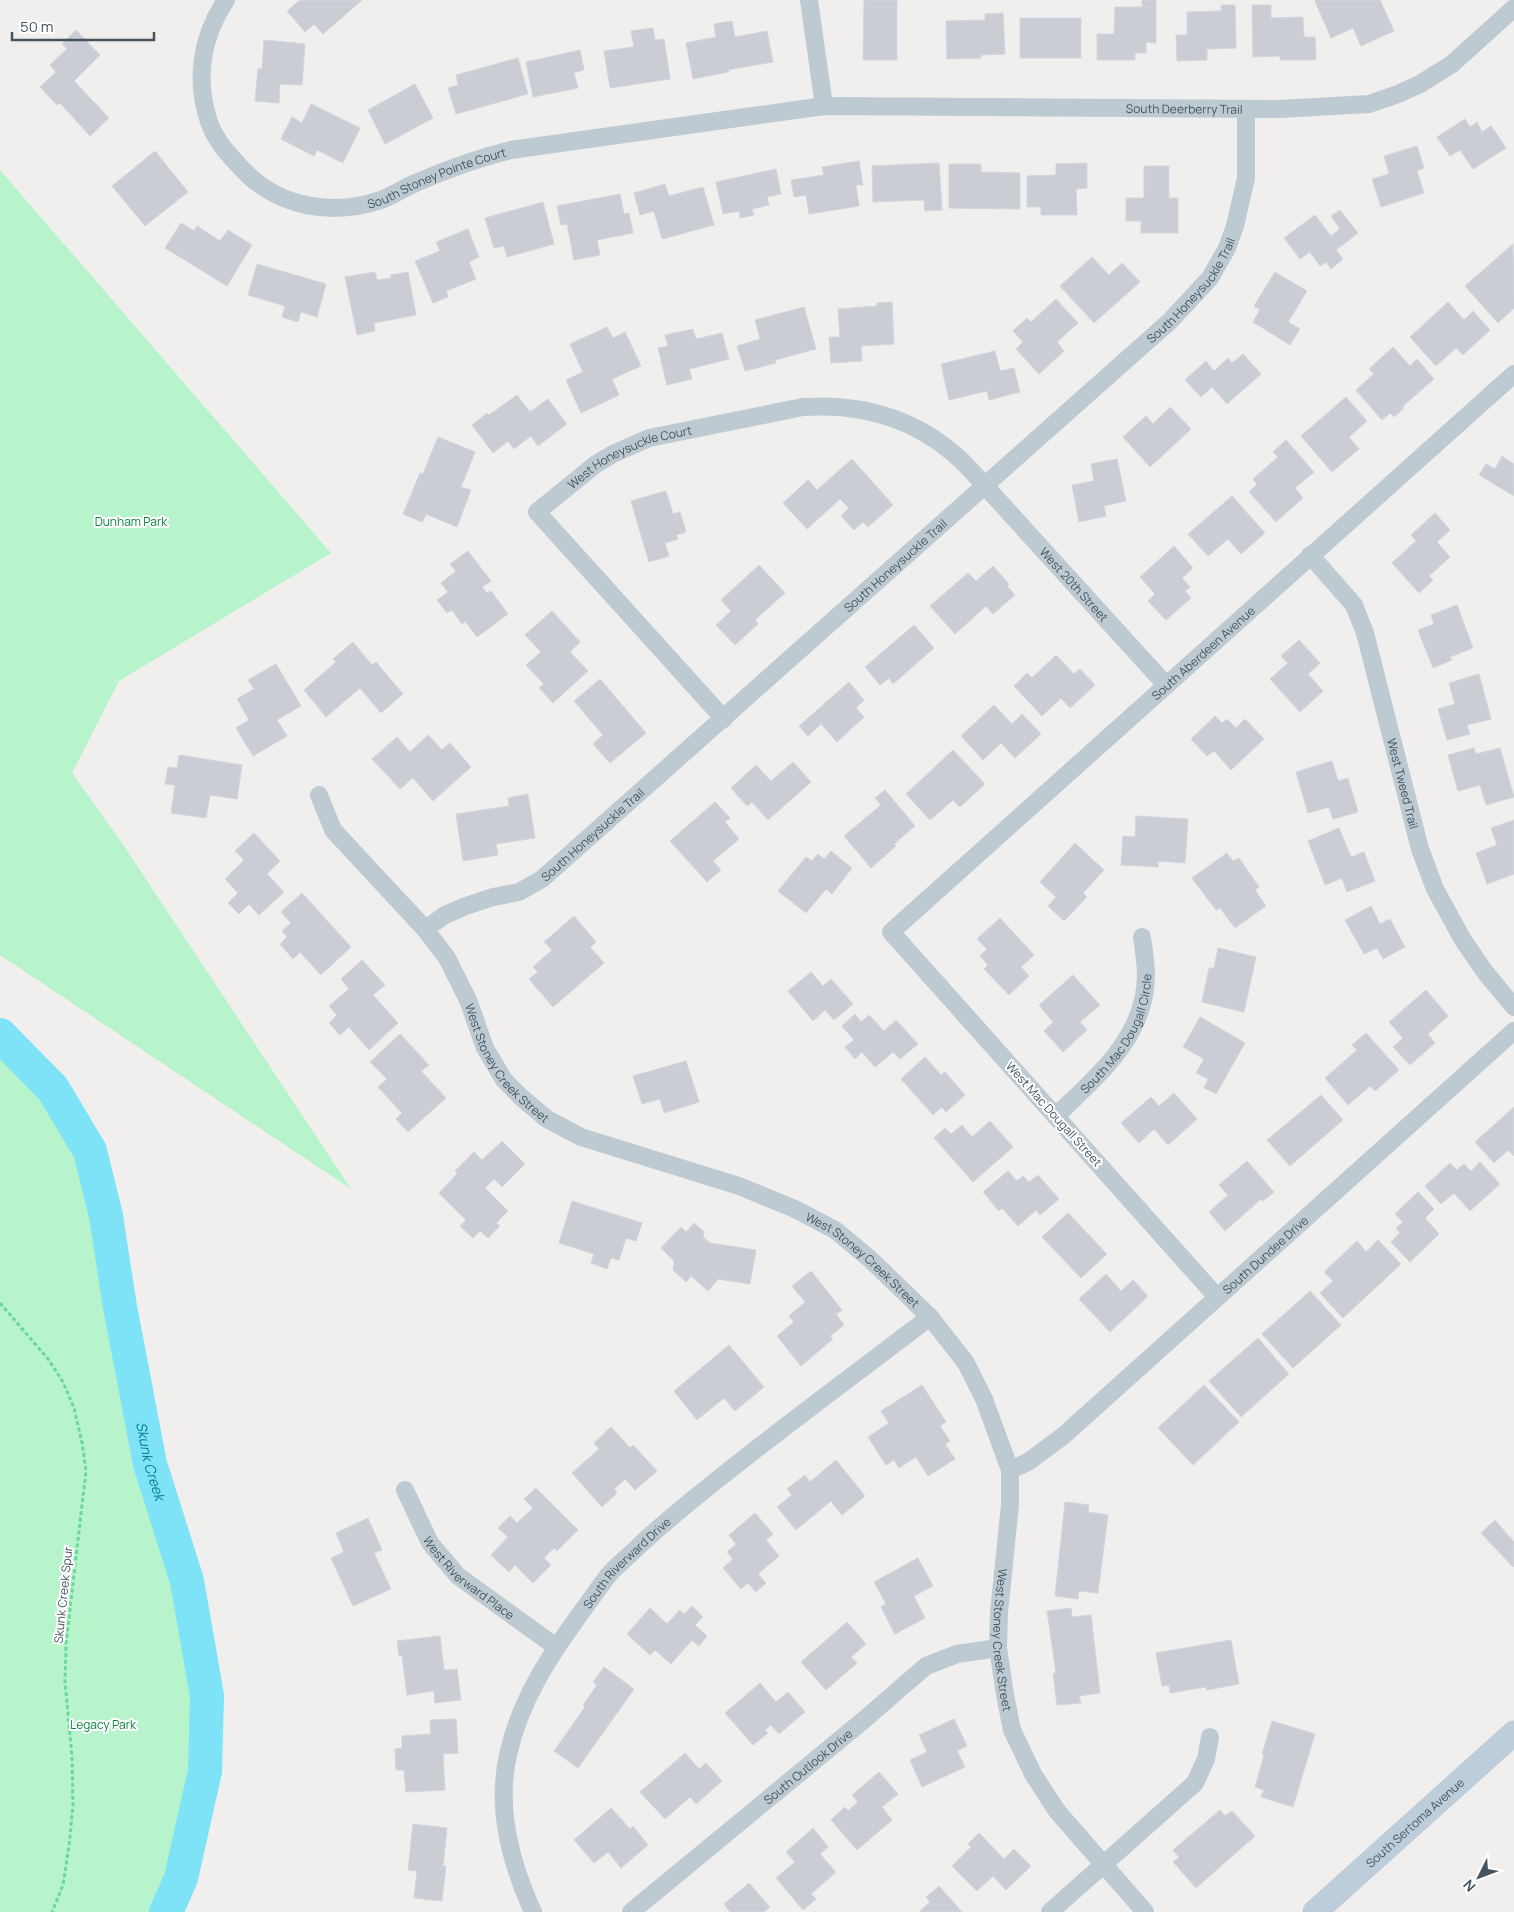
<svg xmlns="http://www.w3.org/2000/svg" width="1514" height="1912" font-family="Manrope,sans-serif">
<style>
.green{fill:#b7f4cc}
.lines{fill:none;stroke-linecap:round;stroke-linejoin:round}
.river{stroke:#7fe3f7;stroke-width:34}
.building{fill:#caced4;stroke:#d2d5db}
.path{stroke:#6bd79c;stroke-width:3;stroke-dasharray:4 2.5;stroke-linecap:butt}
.minor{stroke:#bdcad2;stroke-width:18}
.secondary{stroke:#becdda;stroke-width:25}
.labels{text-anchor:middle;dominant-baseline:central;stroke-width:4;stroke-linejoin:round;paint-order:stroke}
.street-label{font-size:12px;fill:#44535e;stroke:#fff}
.park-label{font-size:12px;fill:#0b8341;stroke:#fff}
.water-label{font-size:14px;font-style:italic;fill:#037d94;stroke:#fff}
</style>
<rect width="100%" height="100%" fill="#f1eeee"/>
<g class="green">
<path d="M0,170l331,383 -212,128 -47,92 52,73 227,343 -351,-234z"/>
<path d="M0,1035l53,54 37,62 16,65 14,91 30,157 37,117 20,115 -2,75 -24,107 -15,34h-166z"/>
</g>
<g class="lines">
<path class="river" id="s1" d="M0,1035l53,54 37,62 16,65 14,91 30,157 37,117 20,115 -2,75 -24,107 -15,34"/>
</g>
<g class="building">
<path d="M300,0h62l-39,34 -9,-10 -9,8 -18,-21z"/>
<path d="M864,0h33v60h-34z"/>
<path d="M1142,0h14v43l-10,-1v11h-11v7h-38v-26h17l1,-27h27z"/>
<path d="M1318,0h62l14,31 -33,15 -8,-18 -22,10 -16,-37z"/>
<path d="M1221,5h14l1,43 -29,1v11l-30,1 -1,-26h11v-23l34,-1z"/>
<path d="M1252,5h19v13l32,-1 1,20h11l1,23h-36v-4l-27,1z"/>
<path d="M1003,13l2,41 -24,1v3l-34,1 -1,-38 39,-1v-6z"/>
<rect x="1020" y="18" width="61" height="40"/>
<path d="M732,21l3,16 32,-6 6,31 -45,8 1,2 -36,7 -7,-36 30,-6 -2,-13z"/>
<path d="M653,28l2,12 9,-1 6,40 -60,9 -6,-37 30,-4 -3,-16z"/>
<path d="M76,30l24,25 -26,26 35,37 -19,18 -30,-33 -3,2 -17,-18 16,-15 -6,-7 17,-16 -5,-5z"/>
<path d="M264,40l41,4 -3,41 -22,-1 -1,19 -24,-2 3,-32h4z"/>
<path d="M580,50l4,20 -10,3 4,15 -45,9 -7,-35z"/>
<path d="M518,58l10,36 -72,20 -8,-26 10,-3 -2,-10z"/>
<path d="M415,84l18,34 -48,26 -17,-34z"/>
<path d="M311,104l49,24 -17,35 -26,-13 -3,6 -33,-17 11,-22 10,6z"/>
<path d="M1465,119l5,8 7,-5 5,10 9,-6 15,22 -33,21 -13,-19 -10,6 -13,-19z"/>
<path d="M1417,146l7,22 -7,3 7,22 -43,14 -9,-28 17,-5 -5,-18z"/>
<path d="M155,151l33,41 -43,34 -33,-40z"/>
<path d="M859,161l4,24h-7l3,21 -50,8 -3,-19 -12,2 -3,-17 33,-5 -2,-8z"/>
<path d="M939,163l3,47 -17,1 -1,-11 -51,2 -1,-36z"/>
<path d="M1087,163v25l-11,1 1,26h-36v-8h-14v-31l29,-1v-11z"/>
<path d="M949,164h32v8l39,1v36l-71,-1z"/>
<path d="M1144,166h25v32h9v35h-37v-12h-15v-23h18z"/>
<path d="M776,169l5,25 -14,3 2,8 -17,4 2,6 -14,3 -1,-7 -16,3 -7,-32z"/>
<path d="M665,184l4,12 34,-9 11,38 -52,14 -8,-28 -14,4 -6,-22z"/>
<path d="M620,194l4,20 5,-1 4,20 -36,7 3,15 -26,5 -7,-36 -6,1 -4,-19z"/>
<path d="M543,202l11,42 -47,13 -3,-11 -10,2 -9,-30z"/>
<path d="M1340,210l18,23 -22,17 7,9 -12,10 -5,-7 -6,4 -10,-14 -10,7 -16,-21 31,-23 16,21 9,-7 -9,-13z"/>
<path d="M181,223l13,8 3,-5 23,15 8,-11 24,15 -25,41 -62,-38z"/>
<path d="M468,229l11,28 -10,5 7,17 -30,12 2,6 -15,6 -18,-42 25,-10 -4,-9z"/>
<path d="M1513,244l1,64 -16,15 -33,-37z"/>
<path d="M1092,257l17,18 13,-12 18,19 -46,41 -34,-37z"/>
<path d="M257,264l69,20 -9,33 -16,-5 -3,10 -16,-5 3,-11 -37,-11z"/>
<path d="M375,272l2,8 14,-2v-3l17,-3 8,43 -42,8 1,8 -18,4 -12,-58z"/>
<path d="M1275,272l32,19 -19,31 12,7 -10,16 -37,-23 7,-12 -6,-4z"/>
<path d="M1056,299l22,24 -21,19 7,9 -25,23 -23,-25 7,-7 -10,-11 14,-13 4,4z"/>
<path d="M892,302l2,42 -33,2 1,15 -31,2 -2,-26h11l-2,-28 39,-3v-3z"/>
<path d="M1448,302l16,18 9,-9 17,19 -27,25 -7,-7 -20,18 -26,-29z"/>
<path d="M804,307l12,42 -41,11 1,3 -31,8 -8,-25 23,-7 -5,-19z"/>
<path d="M607,327l6,11 12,-6 16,34 -29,13 7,16 -38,18 -15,-33 17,-8 -13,-28z"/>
<path d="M693,329l3,10 26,-6 7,26 -40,10 3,10 -25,6 -9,-37 10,-2 -3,-11z"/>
<path d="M1393,347l17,19 7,-7 17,20 -31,27 1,2 -10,9 -4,-4 -8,7 -26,-30 18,-16 -5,-5z"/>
<path d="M995,351l5,20 14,-3 6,24 -31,8 -2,-9 -38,9 -8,-36z"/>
<path d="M1243,354l18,20 -34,30 -15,-17 -11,10 -16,-17 21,-19 8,10 14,-13 4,5z"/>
<path d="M517,395l13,17 18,-13 19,25 -29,22 -7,-10 -17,13 -6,-8 -15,12 -21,-28 15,-12 2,2z"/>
<path d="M1346,397l21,24 -18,16 10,12 -27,23 -31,-36z"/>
<path d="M1170,407l21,22 -41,38 -27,-30 23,-21 7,8z"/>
<path d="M438,437l37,15 -14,35 10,3 -14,37 -31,-13 -4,8 -19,-8 17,-41 3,1z"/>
<path d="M1286,440l28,32 -19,16 8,10 -27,24 -27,-30 8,-8 -4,-5 25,-22 -5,-5z"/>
<path d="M1502,456l12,8v32l-35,-21 7,-11 9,5z"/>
<path d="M852,459l41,46 -25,22 -5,-5 -9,8 -13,-14 8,-8 -9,-9 -33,30 -24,-26 25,-23 9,10z"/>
<path d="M1117,459l9,42 -22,5 2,10 -27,6 -7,-37 22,-4 -3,-17z"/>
<path d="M666,491l7,23 7,-2 6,20 -10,3 2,4 -13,4 4,13 -20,6 -18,-61z"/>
<path d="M1232,496l33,37 -24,21 -13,-15 -20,17 -20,-22z"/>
<path d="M1435,513l15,17 -13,12 13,15 -21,19 4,4 -14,13 -27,-30 24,-22 -5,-6z"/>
<path d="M1174,546l19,22 -11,10 8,9 -5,4 6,7 -25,22 -18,-19 7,-7 -15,-17z"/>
<path d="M468,551l23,30 -9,6 5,6 4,-2 17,23 -31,23 -12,-16 -3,3 -10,-14 -5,3 -10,-13 11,-8 -7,-9 15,-12 -6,-7z"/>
<path d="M759,565l26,28 -30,27 3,4 -23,21 -19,-20 15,-14 -10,-11z"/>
<path d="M993,566l16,18 -2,2 8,9 -22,19 -7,-8 -31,28 -25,-28 38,-33 8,8z"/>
<path d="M1457,605l16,43 -23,9 2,3 -19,8 -15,-38 16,-6 -3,-9z"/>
<path d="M552,611l28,31 -10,10 18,19 -35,32 -14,-15 5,-4 -18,-19 15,-13 -16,-17z"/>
<path d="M914,625l20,23 -41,36 -4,-6 -9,7 -15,-18z"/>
<path d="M1299,640l21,23 -12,11 15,17 -23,21 -30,-33 18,-16 -7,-7z"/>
<path d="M353,642l19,23 4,-3 27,32 -22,19 -21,-25 -34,29 -22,-27 32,-28 -3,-3z"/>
<path d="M1056,655l18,19 6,-5 15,16 -25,23 -9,-10 -19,18 -28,-30 13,-13 5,5z"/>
<path d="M276,664l25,42 -24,14 10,16 -34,20 -17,-28 13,-8 -12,-21 17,-10 -6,-9z"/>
<path d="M1479,674l12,45 -24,6 3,9 -23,6 -9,-31 17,-5 -6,-21z"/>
<path d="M600,679l46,54 -36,30 -17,-19 10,-9 -29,-34z"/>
<path d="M849,682l15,18 -8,8 8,9 -27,25 -16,-18 -13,12 -9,-10z"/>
<path d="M994,705l18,19 10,-10 19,20 -26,24 -14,-15 -18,17 -22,-24z"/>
<path d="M1215,716l7,7 5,-4 9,9 9,-9 19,20 -33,31 -17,-19 -7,5 -16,-17z"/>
<path d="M428,735l14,15 8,-7 21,24 -38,34 -20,-23 -13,11 -28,-30 25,-22 13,15z"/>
<path d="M1474,748l2,6 24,-6 14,49 -28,8 -6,-20 -22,6 -10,-36z"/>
<path d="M953,750l32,34 -25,23 -7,-7 -23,20 -24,-26z"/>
<path d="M179,755l63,10 -5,34 -27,-4 -4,23 -35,-5 4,-28 -10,-1 3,-17 9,1z"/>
<path d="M1332,761l6,20 10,-3 10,34 -25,7 -4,-12 -21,6 -12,-41z"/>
<path d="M793,762l18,20 -43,38 -16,-18 -5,4 -16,-18 25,-23 15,16z"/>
<path d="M885,790l30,36 -21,18 2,2 -25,22 -27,-32 37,-31 -6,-7z"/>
<path d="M528,794l7,44 -39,6 2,11 -35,6 -7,-47 53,-8 -1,-8z"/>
<path d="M715,802l15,16 -5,4 14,17 -26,22 8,9 -14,12 -37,-41z"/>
<path d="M1136,816l52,3 -3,44 -27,-2v6l-37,-2 2,-29 12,1z"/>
<path d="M1514,820v54l-27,10 -11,-31 21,-8 -6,-17z"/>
<path d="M1339,828l12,29 13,-5 11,29 -28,11 -5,-14 -17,7 -17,-44z"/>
<path d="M254,833l26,28 -13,13 17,18 -25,23 -10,-11 -10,10 -11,-11 10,-10 -13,-14 19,-19 -9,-9z"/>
<path d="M1075,843l29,27 -21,23 4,4 -23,24 -16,-15 8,-9 -16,-15z"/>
<path d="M831,851l21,17 -20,26 -6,-5 -20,24 -28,-22 28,-34 6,4 6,-7 6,5z"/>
<path d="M1227,853l6,8 6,-3 20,29 -4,3 11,16 -31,22 -15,-20 -4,2 -24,-32z"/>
<path d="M302,893l49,54 -30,28 -21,-23 -7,7 -13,-15 7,-7 -5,-6 9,-8 -10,-11z"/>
<path d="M1371,906l9,18 10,-5 15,28 -22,12 -6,-11 -13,6 -19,-34z"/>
<path d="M574,916l22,26 -6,5 14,16 -51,44 -24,-28 9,-7 -5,-5 19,-17 -8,-8z"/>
<path d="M1000,918l34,37 -13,12 8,9 -20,19 -25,-26 4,-4 -8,-9 7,-7 -10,-10z"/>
<path d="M1218,948l38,9 -12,55 -42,-10 7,-34h5z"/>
<path d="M362,960l23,25 -12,10 25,28 -29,27 -20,-23 -9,8 -11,-12 8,-8 -8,-9 20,-17 -8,-10z"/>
<path d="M811,972l12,14 8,-7 22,25 -19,16 -9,-10 -12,11 -25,-30z"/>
<path d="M1073,975l27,30 -20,17 7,8 -24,22 -19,-21 9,-9 -14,-17z"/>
<path d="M1426,990l22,26 -20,18 7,9 -25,22 -17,-18 10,-9 -14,-16z"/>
<path d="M855,1014l6,8 8,-7 15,16 12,-11 22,24 -18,15 -7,-7 -18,15 -13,-15 -7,7 -10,-12 9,-7 -12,-14z"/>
<path d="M1200,1017l45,26 -29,51 -12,-6 4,-9 -12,-6 8,-14 -21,-12z"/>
<path d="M1366,1033l33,37 -24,21 -5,-5 -22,19 -23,-27 32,-28 -5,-5z"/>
<path d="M400,1034l29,31 -8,6 25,27 -38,34 -12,-13 6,-6 -24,-26 9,-8 -17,-17z"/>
<path d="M925,1057l16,18 4,-3 20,23 -19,17 -4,-5 -9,8 -32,-36z"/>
<path d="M686,1061l13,41 -35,11 -4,-14 -18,5 -9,-28z"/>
<path d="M1174,1093l23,26 -29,26 -14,-16 -15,14 -18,-20 30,-26 8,9z"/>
<path d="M1321,1095l22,25 -53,46 -23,-26z"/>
<path d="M1514,1107v49l-6,-6 -14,13 -19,-21z"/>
<path d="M990,1121l23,26 -40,35 -39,-44 11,-10 6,6 11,-9 10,12z"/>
<path d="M502,1141l23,23 -23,23 -8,-8 -9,9 23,23 -12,12 4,3 -12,12 -8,-7 -7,7 -13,-12 6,-6 -27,-27 18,-19 -2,-3 19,-19 8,8z"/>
<path d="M1247,1161l27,31 -11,9 -2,-2 -36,32 -16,-19 19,-17 -9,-10z"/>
<path d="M1480,1162l20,22 -30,27 -16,-18 -13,11 -16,-18 25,-23 7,7 7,-6 7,7z"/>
<path d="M1008,1171l9,10 6,-5 6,6 9,-7 21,24 -19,16 -4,-5 -18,16 -16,-18 -3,3 -16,-19z"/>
<path d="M1418,1192l16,17 -9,9 14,16 -29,28 -19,-20 9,-9 -4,-5 7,-6 -8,-8z"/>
<path d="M572,1201l70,22 -6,18 -10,-3 -7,22 -8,-2 -4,11 -16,-6 3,-9 -35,-11z"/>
<path d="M1068,1213l39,41 -26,24 -39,-41z"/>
<path d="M694,1223l10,9 -1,5 7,6 46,7 -6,34 -32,-5 -10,12 -17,-15 -5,6 -13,-12 1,-9 -13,-13 20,-21 5,5z"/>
<path d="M1378,1240l23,24 -58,54 -23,-25 13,-12 -9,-9 33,-31 9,11z"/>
<path d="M811,1271l31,39 -6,4 8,11 -14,11 3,3 -32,27 -24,-30 17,-14 -5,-6 16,-14 -13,-16z"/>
<path d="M1106,1274l15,17 12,-11 15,16 -38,36 -31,-33z"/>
<path d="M1310,1291l31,34 -48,43 -31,-34z"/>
<path d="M1258,1338l31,36 -48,43 -32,-36z"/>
<path d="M729,1345l35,42 -29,24 -11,-13 -27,22 -23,-29z"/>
<path d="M922,1385l24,37 -6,4 10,15 -5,3 10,15 -27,17 -12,-19 -17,11 -5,-8 -8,5 -18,-28 21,-14 -8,-12z"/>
<path d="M1204,1385l35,37 -46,43 -35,-37z"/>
<path d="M611,1427l19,21 3,-3 24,26 -22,19 -10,-11 -11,10 3,4 -15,14 -30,-34 27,-24 -5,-6z"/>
<path d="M836,1460l29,36 -23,19 -11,-14 -35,29 -19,-23 15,-12 -5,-6 18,-14 5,7z"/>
<path d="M536,1488l42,42 -21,21 -3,-3 -10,10 7,7 -18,18 -18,-18 -6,7 -18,-17 17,-18 -10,-9 12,-12 7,7 16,-15 -9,-9z"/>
<path d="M1065,1502l24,3 -1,7 20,3 -10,78 -19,-2 -1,8 -23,-3z"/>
<path d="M755,1513l18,21 -7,6 13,16 -21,18 8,9 -10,9 -8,-9 -7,6 -18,-21 10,-9 -6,-7 9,-8 -7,-9z"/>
<path d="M368,1518l14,32 -8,3 17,36 -38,17 -22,-48 13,-6 -8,-19z"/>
<path d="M1495,1520l19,22v24l-1,1 -32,-34z"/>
<path d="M918,1558l15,28 -19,10 11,22 -30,16 -14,-27 5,-3 -12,-22z"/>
<path d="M692,1606l11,11 -8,8 12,11 -8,10 -7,-6 -21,24 -16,-14 -5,5 -23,-21 23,-26 17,16 13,-14 4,4z"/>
<path d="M1071,1608l1,9 19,-2 9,78 -21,3 2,7 -24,2 -4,-32h3l-9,-62z"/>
<path d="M847,1622l19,22 -15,13 6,6 -31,27 -25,-28z"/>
<path d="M440,1636l4,34 13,-1 4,31 -26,3 -1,-12 -27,4 -5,-40 -3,1 -2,-15z"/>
<path d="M1231,1640l8,44 -32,6 -1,-3 -36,6 -1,-8 -7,1 -6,-33z"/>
<path d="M604,1667l30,22 -56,79 -24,-17 31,-44 -2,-2 14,-20 -4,-3z"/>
<path d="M760,1683l16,19 12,-10 17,20 -26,22 -8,-9 -6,5 3,3 -15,12 -28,-32z"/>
<path d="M456,1719l2,34 -15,1 2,36 -39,2 -2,-22h-8l-1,-21 7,-1v-12l29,-2 -1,-14z"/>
<path d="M954,1719l13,27 -10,5 8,16 -43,20 -12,-27 17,-8 -8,-17z"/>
<path d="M1272,1721l43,13 -22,73 -32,-10 3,-7 -9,-3 9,-32 -2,-1z"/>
<path d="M685,1753l14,16 7,-6 16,18 -26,23 -6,-7 -25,22 -25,-27z"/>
<path d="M879,1772l19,22 -16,13 10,13 -35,30 -26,-30 14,-13 3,4 10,-9 -6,-7z"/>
<path d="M611,1808l19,21 3,-3 15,19 -27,23 -13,-16 -14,11 -20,-23z"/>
<path d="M1220,1810l5,6 7,-5 23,25 -59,52 -23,-26 6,-5 -6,-7z"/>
<path d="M413,1824l34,4 -4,38h3l-4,35 -28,-3 3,-27 -9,-1z"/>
<path d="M813,1828l15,19 -8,7 16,18 -25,22 5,5 -13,11 -27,-32 19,-16 -9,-10z"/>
<path d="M979,1833l25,26 10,-10 17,17 -25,24 -13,-14 -16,15 -25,-25 19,-19 -3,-3z"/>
<path d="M749,1883l21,24 -6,5h-34l-6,-8z"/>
<path d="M939,1886l23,26h-43l11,-10 -4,-5z"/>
</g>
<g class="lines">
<path class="path" d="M0,1303l48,56 15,23 11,26 8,34 4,29 -20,173 -1,38 7,75 1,47 -4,42 -6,39 -11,27"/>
<g class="minor">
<path id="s2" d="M226,0c-25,37 -31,80 -17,122 7,20 21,34 35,49 36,37 89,45 137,29 13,-5 24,-13 37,-18 30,-13 61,-24 93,-32l313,-44 455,3 90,-5 29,-10 22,-10 32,-20 62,-56"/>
<path d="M809,0l15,106"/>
<path id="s3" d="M1310,555l44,50 11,28 55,216 15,40 28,51 22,32 29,35"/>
<path id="s4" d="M724,719l-187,-207 59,-48 17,-10 36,-16 154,-31c63,-4 118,13 163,58l200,220"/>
<path id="s5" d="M319,795l14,35 92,99 22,29 21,42 17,48 19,32 18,18 25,21 34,18 158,49 56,23 40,21 35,29 60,58 36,46 18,36 26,71v35l-11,107 -1,36 7,47 7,35 21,44 24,37 88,101"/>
<path id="s6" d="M425,929l20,-14 21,-9 27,-9 26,-5 23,-13 628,-558 40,-43 17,-30 8,-22 11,-48v-69"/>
<path id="s7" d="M1056,1116c41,-40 89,-78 90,-140 0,-13 -2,-26 -4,-39"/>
<path id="s8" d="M1217,1297l-326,-365 623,-558"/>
<path id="s9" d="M1010,1470l18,-8 35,-26 451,-405"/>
<path id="s10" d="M405,1490l25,53 28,33 98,71"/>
<path id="s11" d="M533,1912c-22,-48 -37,-104 -25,-157 12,-55 42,-100 75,-145 9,-12 18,-26 28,-38 9,-9 20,-18 29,-27 36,-34 76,-64 115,-95 58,-45 117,-89 175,-133"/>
<path id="s12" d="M631,1912l234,-193 61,-53 31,-12 41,-6"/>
<path d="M1050,1912l145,-129 11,-24 4,-22"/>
</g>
<path class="secondary" id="s13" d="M1315,1912l199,-179"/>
</g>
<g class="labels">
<g class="street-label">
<text stroke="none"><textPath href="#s2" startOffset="1152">South Deerberry Trail</textPath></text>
<text stroke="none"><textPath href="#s2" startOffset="396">South Stoney Pointe Court</textPath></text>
<text stroke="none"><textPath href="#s6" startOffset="1006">South Honeysuckle Trail</textPath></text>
<text stroke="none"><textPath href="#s4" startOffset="389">West Honeysuckle Court</textPath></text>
<text stroke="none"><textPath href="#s6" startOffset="601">South Honeysuckle Trail</textPath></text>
<text stroke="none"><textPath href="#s4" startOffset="911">West 20th Street</textPath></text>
<text stroke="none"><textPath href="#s8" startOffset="908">South Aberdeen Avenue</textPath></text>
<text stroke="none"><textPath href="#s3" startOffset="252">West Tweed Trail</textPath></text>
<text stroke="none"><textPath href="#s6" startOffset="196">South Honeysuckle Trail</textPath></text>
<text stroke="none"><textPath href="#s7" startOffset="105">South Mac Dougall Circle</textPath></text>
<text stroke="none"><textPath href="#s5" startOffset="332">West Stoney Creek Street</textPath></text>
<text transform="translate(1054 1114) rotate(48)">West Mac Dougall Street</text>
<text stroke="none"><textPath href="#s9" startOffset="335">South Dundee Drive</textPath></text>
<text stroke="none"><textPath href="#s5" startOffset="752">West Stoney Creek Street</textPath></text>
<text stroke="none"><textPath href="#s11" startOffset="391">South Riverward Drive</textPath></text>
<text stroke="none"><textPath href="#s10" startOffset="111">West Riverward Place</textPath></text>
<text transform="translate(63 1595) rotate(-84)">Skunk Creek Spur</text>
<text stroke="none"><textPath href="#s5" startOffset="1186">West Stoney Creek Street</textPath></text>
<text stroke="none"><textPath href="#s12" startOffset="229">South Outlook Drive</textPath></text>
<text stroke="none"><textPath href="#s13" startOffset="134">South Sertoma Avenue</textPath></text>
</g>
<g class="park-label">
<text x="131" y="521">Dunham Park</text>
<text x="103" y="1724">Legacy Park</text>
</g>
<g class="water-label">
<text stroke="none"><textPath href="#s1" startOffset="464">Skunk Creek</textPath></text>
</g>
</g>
<g transform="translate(1479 1877) rotate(228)" stroke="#ffffff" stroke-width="4" paint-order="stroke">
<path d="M0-4L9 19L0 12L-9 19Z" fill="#44535e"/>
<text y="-8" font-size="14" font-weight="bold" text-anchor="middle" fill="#44535e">N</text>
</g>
<path d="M12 32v8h142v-8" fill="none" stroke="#44535e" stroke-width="2.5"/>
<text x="20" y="32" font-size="15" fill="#44535e" stroke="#ffffff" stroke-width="4" paint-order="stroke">50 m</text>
</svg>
